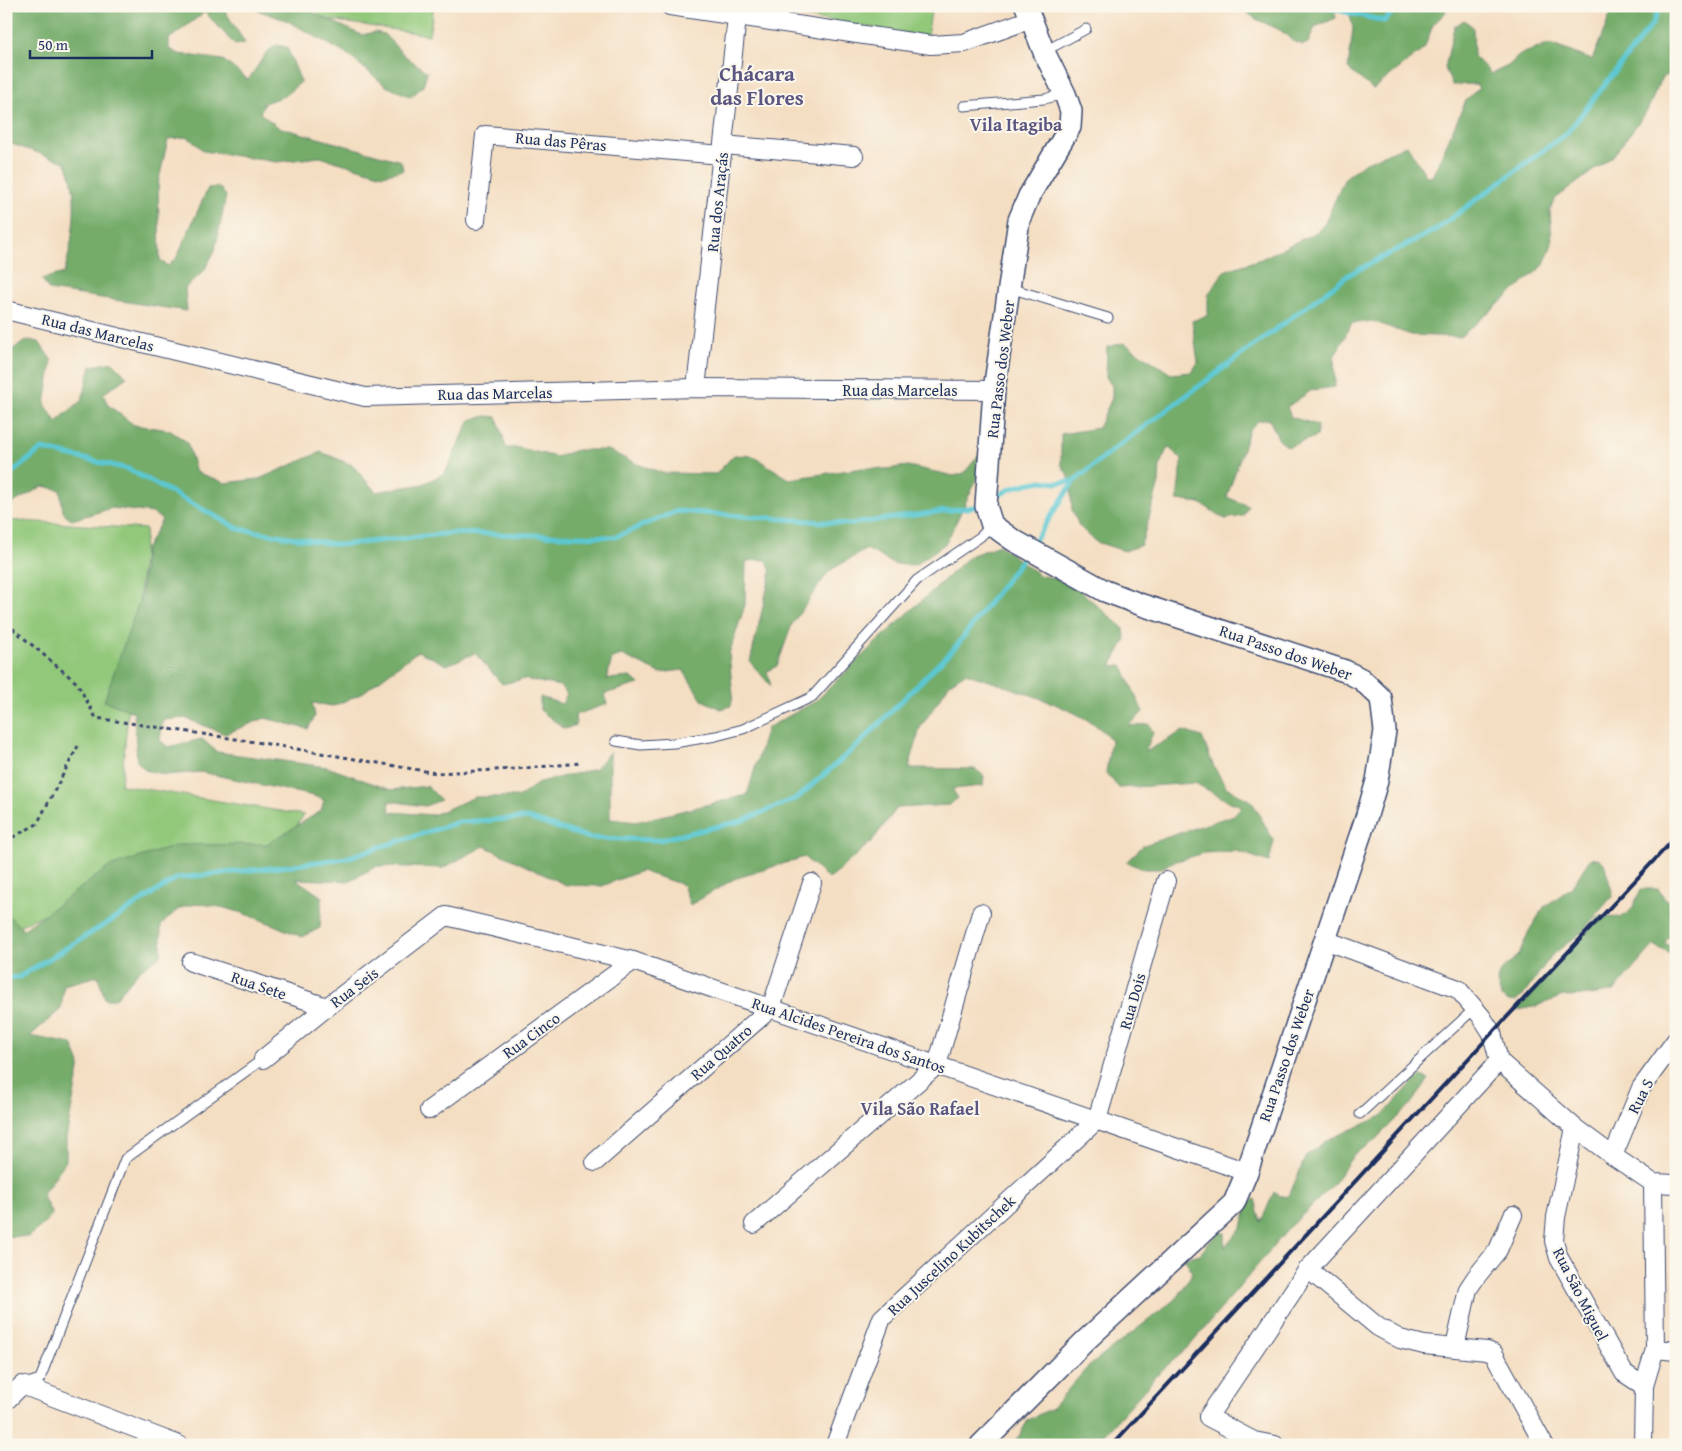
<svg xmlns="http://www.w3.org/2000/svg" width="1682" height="1451" font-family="'Gentium Book Plus',serif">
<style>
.green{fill:#92c87a;stroke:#567c6c}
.forest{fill:#75ac6a;stroke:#486e64}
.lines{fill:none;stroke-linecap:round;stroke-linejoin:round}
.stream{stroke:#5bc8d3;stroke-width:5}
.service-casing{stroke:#3c496d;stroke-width:11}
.minor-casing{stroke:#3c496d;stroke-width:20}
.tertiary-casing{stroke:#3c496d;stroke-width:24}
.path{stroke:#3c496d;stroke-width:3;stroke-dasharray:4 4;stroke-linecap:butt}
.service{stroke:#fff;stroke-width:9}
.minor{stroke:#fff;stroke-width:18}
.tertiary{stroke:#fff;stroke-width:21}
.rail{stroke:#1b2f5e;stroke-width:4}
.labels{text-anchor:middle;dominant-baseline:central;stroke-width:4;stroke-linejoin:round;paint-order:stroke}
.street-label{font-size:16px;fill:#1b2f5e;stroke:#fbf7ec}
.neighbourhood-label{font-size:18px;font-weight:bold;fill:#5b5681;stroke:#fbf7ec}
.district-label{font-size:21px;font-weight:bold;fill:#5b5681;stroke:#fbf7ec}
</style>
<rect width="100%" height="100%" fill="#fbf7ec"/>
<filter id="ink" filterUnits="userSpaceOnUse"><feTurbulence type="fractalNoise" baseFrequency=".02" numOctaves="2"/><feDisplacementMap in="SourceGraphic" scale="10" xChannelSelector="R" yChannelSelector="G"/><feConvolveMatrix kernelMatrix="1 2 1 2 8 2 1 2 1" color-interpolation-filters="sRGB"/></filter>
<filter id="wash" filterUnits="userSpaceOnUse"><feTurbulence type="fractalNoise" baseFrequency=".0096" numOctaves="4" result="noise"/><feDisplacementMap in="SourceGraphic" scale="20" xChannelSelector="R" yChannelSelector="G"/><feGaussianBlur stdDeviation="1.12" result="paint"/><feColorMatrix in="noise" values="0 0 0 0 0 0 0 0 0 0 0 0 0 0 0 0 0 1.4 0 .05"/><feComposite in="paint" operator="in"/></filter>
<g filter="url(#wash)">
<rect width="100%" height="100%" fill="#f4dec2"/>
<g class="green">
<path d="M320,6h114l-5,29 -112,-17z"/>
<path d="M739,6h193l-5,31z"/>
<path d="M6,520l140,9 -25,256 183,30 -31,44 -102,-2 -161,73 -4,-2z"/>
</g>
<g class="forest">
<path d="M6,6h216l23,37 -10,2 -30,-33 -36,27v10l10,5 44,6 25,20 19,-28 9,-7 11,2 14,35 -17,14 -20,7 -4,10 18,14 123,34 2,9 -20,5 -63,-18 -43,5 -73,-11 -16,-14 -20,2 -10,45 2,76 8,6 9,-9 31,-69 11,-1 7,9 -11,54 -11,21 -19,17 2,23 -138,-21 -7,-11 22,-6c9,-30 17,-84 1,-111l-59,-20z"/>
<path d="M246,6h60l12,9 44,20 13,-3 9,2 21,22 22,16 -4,14 -12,11 -25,-11 -38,-31 -60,-34z"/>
<path d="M1238,6h95l3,12 -21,9 -7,16 -5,2 -10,-4 -13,-11 -24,-11z"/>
<path d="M1348,6h99l-2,7 -12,12 -9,24 -51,40 -25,-20 5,-41z"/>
<path d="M1614,6h62v66l-14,5 -15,34 -34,45 -58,43 -5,11 2,34 -9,22 -83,71 -49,-2 -36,-13 -23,1 -18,34 1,30 -23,3 -25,17 4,10 26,8v11l-29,11 -9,-7 -10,-21 -11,2 -9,9 -22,67 21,9 -5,10 -18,3 -25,-16 -23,-3 5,-41 -14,-12 -8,17 -1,19 -18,62 -16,6 -29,-9 -17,-16 -7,-16 -2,-31 -9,-15v-30l37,-6 14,-30v-12l-6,-9 1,-30 17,-4 47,31 21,-2 6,-10 -6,-41 16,-6v-20l16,-24 37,-12 56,-27 8,-9 20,-45 19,-15 43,-18 19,31 6,1 34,-77 13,-12 -3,-4 -24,1 -7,-17 9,-41 10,-7 9,7 1,29 17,18 17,-8 13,-12 29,-10 42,16z"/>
<path d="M28,340l11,2 13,19 -7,43 11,18 26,-22 9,-34 22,-4 14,15 -24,17 5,11 26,20 35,5 18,12 9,30 29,11 34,-4 62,-27 31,13 24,27 47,-8 22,-11 25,-53 16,-4 11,1 9,31h14l36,9 21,-7h31l26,13 29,10 53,1 18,-19 19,1 36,23 74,-11 23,1 22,-3 46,10 10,-3 15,-18 5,9 -38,79 -31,22 -21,-1 -27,-15 -38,22 -37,53 -15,42 -10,5 4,15 -21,-24 21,-90 -4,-12h-11l-10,2 -1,43 -16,49 4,42 -2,10 -10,3 -19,-9 -19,-30 -23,3 -38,-18 -10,3 -5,21 24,-2 8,7 -35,10 3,10 -32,11 1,10 -11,4 -25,-19v-13l22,7 5,-10 -7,-8 -36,-7 -22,5 -27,-31 -28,12 -29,-14 -57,43 -28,12 -21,-3 3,13 -7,13 -43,-11 -40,16 -40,-16 -22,2 -3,20 8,7 34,-8 15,13 110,15 64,23 36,-4 14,14 -16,6 -36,-5 1,11 43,3 42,-18h44l21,-15 55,-13 15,-17v67l26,3 111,-27 20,-67 49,-27 51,-50 103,-95 29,-11 40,30 18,4 18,7 48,42 3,11 -15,27 11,-1 21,47 -15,14 21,-2 4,9 -8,19 38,-21 19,6 12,30 12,20 26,15 22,39 -5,21 -32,-11 -33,2 -34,10 -9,6h-17l-18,-7 18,-17 90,-30 8,-9 -14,-5 -33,-18 -76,5 -13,-15 5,-33c-21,-31 -109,-54 -146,-67l-15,10 -30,45 -11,40 66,1 9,7 -1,10 -31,3 6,9 -9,7 -52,3 -25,33 -43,38 -25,-22 -70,22 -44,26 -7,-20 -42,-14 -39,15 -36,-1 -82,-39 -41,22 -66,-2 -28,15 -53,-2 26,18 -2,31 -18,9c-27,-11 -96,-45 -123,-28 -6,4 -12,11 -18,16v30l-22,16 -24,28h-10l-7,-23 -34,9 -3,24 -31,27 42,8 8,20 -14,74v23l-24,34 10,19 -7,9 -17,14 -22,-1v-323l17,17 86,-63 69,-22 89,-1 54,-33 3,-11 -10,-4 -113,-24 -35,3 -21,-5 -8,-9 -3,-49 -30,-11 37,-105 4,-46 17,-30 -9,-7 -41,-5 -40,12 -9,-8 -3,-22 -17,-4 -37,21v-121l3,-5 -3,-12v-16z"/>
<path d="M1598,858l6,5 9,32 -30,36 -32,25 -28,40 -7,5h-8l-7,-4 -4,-16 2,-8 20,-18 10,-24 15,-24 27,-19 19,-29z"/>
<path d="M1641,889h17l10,13 6,-4 2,-4v38l-12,10 12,8v7l-22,-12 -40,46 -24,4 -27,1 -26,10 -23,5 86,-95c30,5 30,-3 41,-27z"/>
<path d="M1421,1076l8,3 -19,26 -37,37 -18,11 -25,35 -42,41 -100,119 -26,22 -67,75h-81l14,-25 24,-12 35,-40 91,-71 15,-25 -9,-14 16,-4 17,-21h8v14l17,-20 6,-24 7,-4 6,23 13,-30 6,5 9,-1 17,-40 21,-16 55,-24 32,-35z"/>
</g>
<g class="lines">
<g class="stream">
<path d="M1321,6l63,15 15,-15"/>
<path d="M6,477l36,-28 86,20 111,60 101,16 112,-12 163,4 62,-26 172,13 126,-17 5,-2"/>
<path d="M992,499l18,-10 16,-5 16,-3 14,2 18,-2"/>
<path d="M1032,545l42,-64 39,-31 237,-176 85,-44 132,-97 86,-110 7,-17"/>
<path d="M6,978l13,-1 95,-58 63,-41 103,-11 66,-9 113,-36 68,-4 63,20 69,2 82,-19 56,-23 62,-54 99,-100 68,-90"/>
</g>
</g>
</g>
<g filter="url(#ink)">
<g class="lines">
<g class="service-casing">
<g id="service">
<path d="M1045,51l41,-22"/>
<path d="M964,106l80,-7 21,-5"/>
<path d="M1010,288l98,30"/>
<path d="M616,741l25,4 33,-2 42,-7 27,-7 69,-32 105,-117 63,-43 12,-12"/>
<path d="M1360,1114l114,-105"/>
<path d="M25,1384l15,-5 85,-220 138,-100"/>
</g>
</g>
<g class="minor-casing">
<g id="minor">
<path d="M670,6l261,39 33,-2 67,-24"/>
<path d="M723,145l131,11"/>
<path d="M476,220l9,-85 237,20"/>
<path d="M6,310l359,87 331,-9 298,2"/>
<path d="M696,388l41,-371"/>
<path d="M1325,940l133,49 23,27 11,17 7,28 76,67 38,28 40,27 23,1"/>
<path d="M191,962l136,45"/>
<path d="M263,1059l64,-52 119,-91 187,45 614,211"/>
<path d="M429,1110l204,-149"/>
<path d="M1575,1128l-19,89 -2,24 5,17 65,115 20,13"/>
<path d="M1613,1156l28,-68 35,-48"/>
<path d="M595,1162l176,-154 41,-125"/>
<path d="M754,1224l183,-159 44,-152"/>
<path d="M1308,1269l70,58 22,12 24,6 63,6 7,3 50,91"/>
<path d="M1455,1347l13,-58 8,-12 22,-27 15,-35"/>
<path d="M1655,1349l21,2"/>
<path d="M6,1401l16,-16 157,60"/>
<path d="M835,1445l47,-127 215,-198 69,-239"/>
<path d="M1275,1445l-21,-4 -46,-24 100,-148 191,-208"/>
<path d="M1643,1445l1,-59 11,-37 -2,-166"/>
</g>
</g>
<g class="tertiary-casing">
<path id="tertiary" d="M981,1445l104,-104 149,-138 13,-31 120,-357 10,-34 8,-50 -4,-33 -20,-19 -16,-8 -203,-66 -37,-14 -92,-51 -21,-15 -6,-19 8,-116 25,-170 10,-24 41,-69 1,-16 -6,-17 -21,-42 -18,-46"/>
</g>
<g class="path">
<path d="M6,623l71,60 19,35 166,25 174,30 79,-4 66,-6"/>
<path d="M6,841l31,-17 41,-78"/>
</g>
<use href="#service" class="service"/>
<use href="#minor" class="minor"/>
<use href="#tertiary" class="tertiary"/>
<path class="rail" d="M1112,1445l380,-412 184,-196"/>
</g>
</g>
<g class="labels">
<g class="street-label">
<text transform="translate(561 141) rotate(5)">Rua das Pêras</text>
<text transform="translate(717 202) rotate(-84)">Rua dos Araçás</text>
<text transform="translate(98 332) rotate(14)">Rua das Marcelas</text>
<text transform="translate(1000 369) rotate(-83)">Rua Passo dos Weber</text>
<text x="900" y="390">Rua das Marcelas</text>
<text transform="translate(495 393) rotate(-1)">Rua das Marcelas</text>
<text transform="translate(1286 652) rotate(19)">Rua Passo dos Weber</text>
<text transform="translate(259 985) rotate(19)">Rua Sete</text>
<text transform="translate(354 987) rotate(-37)">Rua Seis</text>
<text transform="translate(1132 1001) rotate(-74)">Rua Dois</text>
<text transform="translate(531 1035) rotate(-36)">Rua Cinco</text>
<text transform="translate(849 1035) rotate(19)">Rua Alcides Pereira dos Santos</text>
<text transform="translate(721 1052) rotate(-41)">Rua Quatro</text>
<text transform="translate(1286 1055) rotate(-71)">Rua Passo dos Weber</text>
<text transform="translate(1640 1096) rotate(-63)">Rua S</text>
<text transform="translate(951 1255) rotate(-43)">Rua Juscelino Kubitschek</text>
<text transform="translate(1581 1294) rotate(63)">Rua São Miguel</text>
</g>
<g class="neighbourhood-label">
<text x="1016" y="124">Vila Itagiba</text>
<text x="920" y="1108">Vila São Rafael</text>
</g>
<g class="district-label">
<text x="757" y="73">Chácara<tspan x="757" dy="24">das Flores</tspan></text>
</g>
</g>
<rect width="1682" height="1451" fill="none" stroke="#fbf7ec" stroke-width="25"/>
<path d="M30 50v8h122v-8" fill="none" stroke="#1b2f5e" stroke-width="2.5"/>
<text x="38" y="50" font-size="15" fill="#1b2f5e" stroke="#fbf7ec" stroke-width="4" paint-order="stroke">50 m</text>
</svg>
